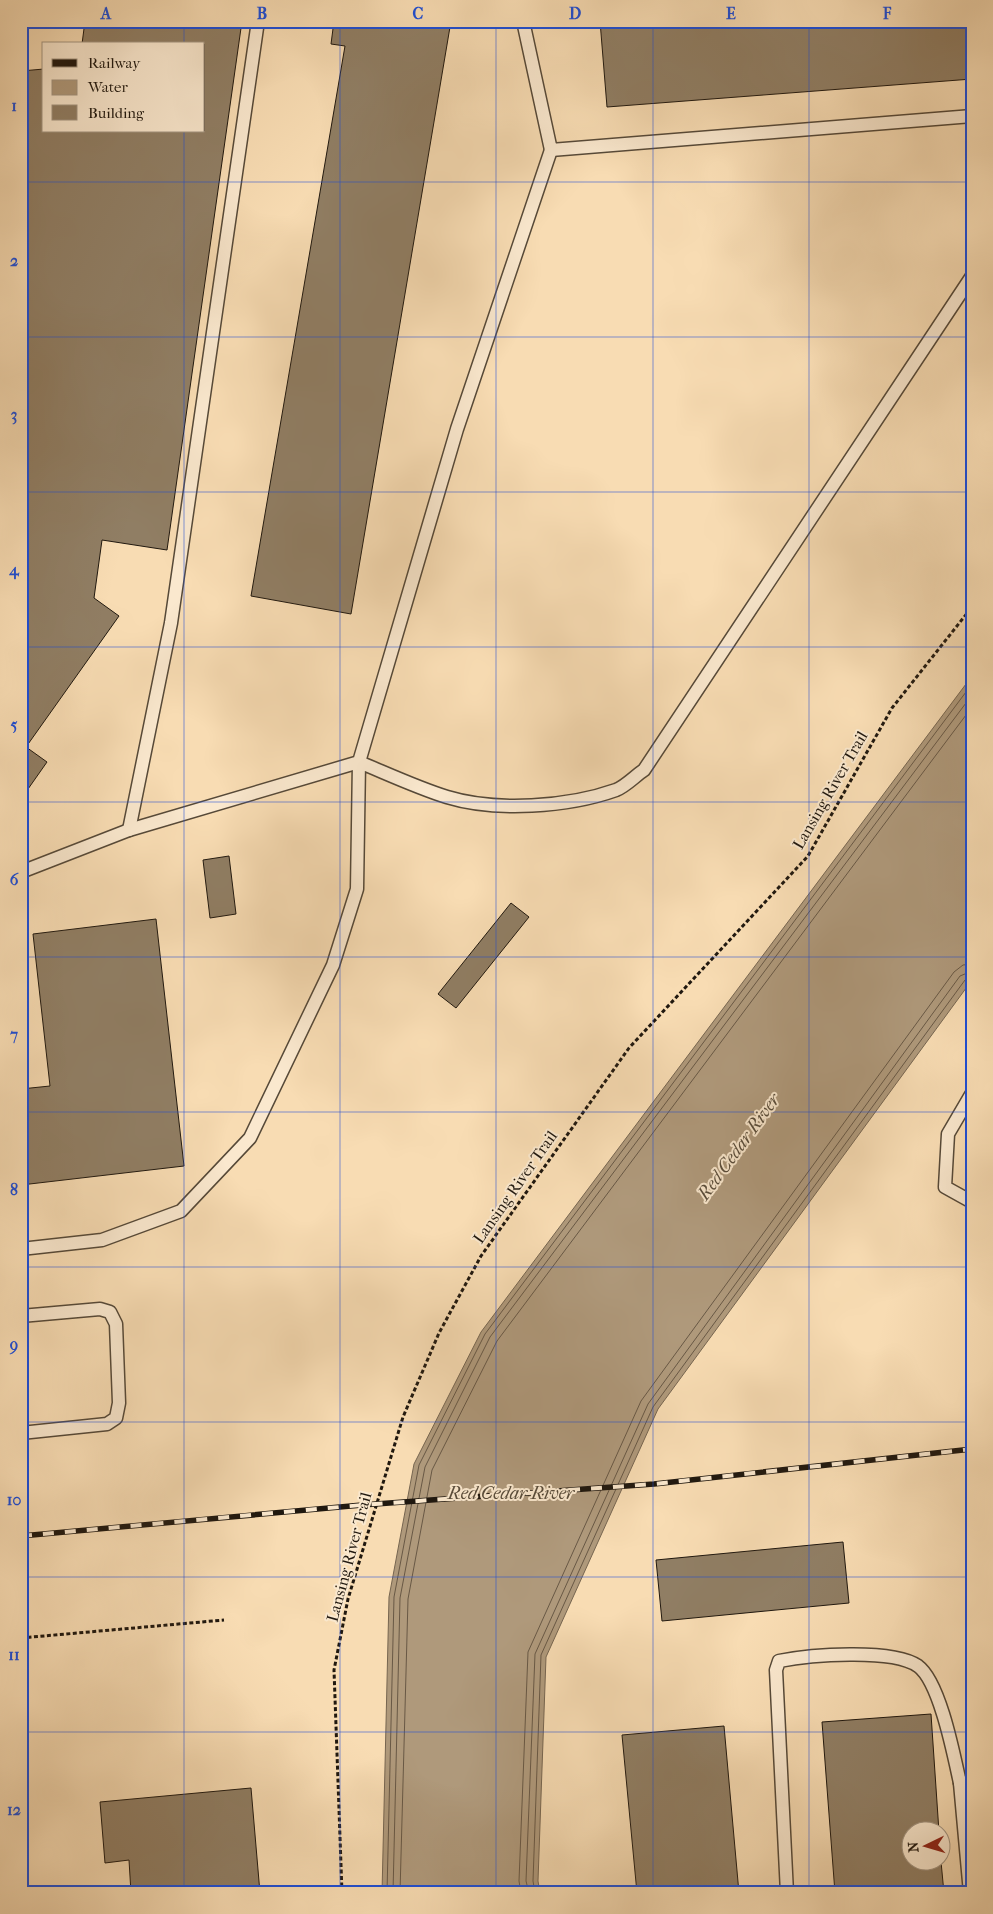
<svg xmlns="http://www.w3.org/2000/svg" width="993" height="1914" font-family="'IM FELL French Canon',serif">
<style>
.water{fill:#af997b;stroke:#766550}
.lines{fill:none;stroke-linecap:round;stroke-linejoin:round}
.shore{stroke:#685845;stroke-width:1}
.building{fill:#907e64;stroke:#20180f}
.service-casing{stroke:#564938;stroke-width:15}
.path{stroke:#20180f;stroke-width:3;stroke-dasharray:4 2.5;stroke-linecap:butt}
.service{stroke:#fae8ce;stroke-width:12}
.rail-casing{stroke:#20180f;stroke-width:5.5}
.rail{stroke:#fae8ce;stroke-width:4;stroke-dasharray:11;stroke-linecap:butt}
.grid{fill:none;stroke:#1d4ed8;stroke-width:1;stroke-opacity:0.55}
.labels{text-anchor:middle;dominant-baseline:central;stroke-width:4;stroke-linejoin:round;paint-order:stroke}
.street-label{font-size:16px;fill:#20180f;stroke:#fae8ce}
.water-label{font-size:18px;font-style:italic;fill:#594c3a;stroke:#fae8ce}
.neatline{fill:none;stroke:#1d4ed8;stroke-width:2}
.grid-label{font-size:16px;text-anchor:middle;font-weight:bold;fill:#1d4ed8}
</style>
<rect width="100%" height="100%" fill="#f8dcb3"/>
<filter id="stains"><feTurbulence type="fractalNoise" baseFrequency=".004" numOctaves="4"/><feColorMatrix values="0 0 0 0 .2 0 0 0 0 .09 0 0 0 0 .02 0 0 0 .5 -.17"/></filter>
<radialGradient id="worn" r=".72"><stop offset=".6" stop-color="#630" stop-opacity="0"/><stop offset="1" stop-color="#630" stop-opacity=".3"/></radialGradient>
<path class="water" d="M972,676v304l-314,429 -112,248 -8,224 2,12h-158l7,-296 25,-133 67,-132z"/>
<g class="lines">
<g class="shore">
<path d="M387,1893l7,-296 25,-132 66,-131 487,-650"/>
<path d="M393,1893l7,-295 25,-131 65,-130 482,-642"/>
<path d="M400,1893l8,-294 24,-129 65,-129 475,-634"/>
<path d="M521,1893l-2,-12 9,-229 113,-251 313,-429 9,-7 9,-1"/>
<path d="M529,1893l-3,-12 9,-227 113,-250 312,-428 12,-5"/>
<path d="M535,1893l-2,-12 8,-226 112,-248 312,-427 7,-3"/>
</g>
</g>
<g class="building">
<path d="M85,21h157l-75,529 -65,-10 -8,58 25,18 -93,131 21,15 -26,37v-728l23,-2v62h160v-87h-122z"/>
<path d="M334,21h117l-100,593 -100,-18 94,-550 -14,-2z"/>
<path d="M600,21h372v58l-365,28z"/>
<path d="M229,856l7,58 -26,4 -7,-58z"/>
<path d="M511,903l18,14 -73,91 -18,-14z"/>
<path d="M156,919l28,247 -163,19v-96l29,-3 -17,-152z"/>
<path d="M843,1542l6,61 -187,18 -6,-61z"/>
<path d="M931,1714l8,118h-29v30h30v-11l4,42h-109l-13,-171z"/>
<path d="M724,1726l15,167h-102l-15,-158z"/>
<path d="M251,1788l9,105h-129l-2,-33 -24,3 -5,-61z"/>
</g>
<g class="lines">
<g class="service-casing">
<g id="service">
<path d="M523,21l28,129 421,-34"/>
<path d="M129,830l42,-207 87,-602"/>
<path d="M21,872l108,-42 230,-68 98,-333 94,-279"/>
<path d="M972,1093l-24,41 -3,53 27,15"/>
<path d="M21,1249l81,-9 79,-29 69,-73 83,-173 24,-76 2,-127c29,12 59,26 88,35 49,15 121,10 169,-7 10,-4 19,-14 28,-20l328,-494"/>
<path d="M21,1316l79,-7 10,3 6,12 3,79 -3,15 -9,6 -86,9"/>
<path d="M787,1893l-11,-223 3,-9c30,-6 113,-13 139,5 22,16 36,90 42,117"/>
<path d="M970,1893l-10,-110 12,-1"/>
</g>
</g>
<g class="path">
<path d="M21,1638l203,-18"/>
<path d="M342,1893l-8,-223 14,-71 55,-182 36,-84 42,-77 148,-208 179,-192 84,-148 80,-101"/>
</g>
<use href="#service" class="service"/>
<g class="rail-casing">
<path id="rail" d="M21,1536l341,-31 292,-21 318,-35"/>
</g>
<use href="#rail" class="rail"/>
</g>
<path class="grid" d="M184,21v23M340,21v1872M496,21v1872M653,21v1872M809,21v1872M184,131v1762M21,182h951M21,337h951M21,492h951M21,647h951M21,802h951M21,957h951M21,1112h951M21,1267h951M21,1422h951M21,1577h951M21,1732h951"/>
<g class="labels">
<g class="street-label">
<text transform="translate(830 790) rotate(-60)">Lansing River Trail</text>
<text transform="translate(515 1187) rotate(-55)">Lansing River Trail</text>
<text transform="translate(349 1557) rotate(-75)">Lansing River Trail</text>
</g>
<g class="water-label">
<text transform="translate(739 1147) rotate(-54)">Red Cedar River</text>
<text x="511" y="1493">Red Cedar River</text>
</g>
</g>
<rect width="993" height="1914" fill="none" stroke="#f8dcb3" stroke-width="55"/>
<rect x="42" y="42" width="162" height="90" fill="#fae8ce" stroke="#a39582"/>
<rect x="52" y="59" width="25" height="8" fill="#20180f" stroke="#a39582"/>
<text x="88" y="68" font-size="15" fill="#20180f">Railway</text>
<rect x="52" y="80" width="25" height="15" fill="#af997b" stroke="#a39582"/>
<text x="88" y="92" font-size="15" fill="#20180f">Water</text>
<rect x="52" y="105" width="25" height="15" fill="#907e64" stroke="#a39582"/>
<text x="88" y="118" font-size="15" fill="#20180f">Building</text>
<g transform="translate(926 1846) rotate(265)"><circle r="24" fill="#fae8ce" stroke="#a39582"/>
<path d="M0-4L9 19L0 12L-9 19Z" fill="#8f2418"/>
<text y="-8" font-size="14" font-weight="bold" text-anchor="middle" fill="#20180f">N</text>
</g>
<rect x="28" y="28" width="938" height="1858" class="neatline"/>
<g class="grid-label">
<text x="106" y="19">A</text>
<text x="262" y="19">B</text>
<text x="418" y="19">C</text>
<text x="575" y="19">D</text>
<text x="731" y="19">E</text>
<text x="887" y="19">F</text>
<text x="14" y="111">1</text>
<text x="14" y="266">2</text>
<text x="14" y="420">3</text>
<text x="14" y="575">4</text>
<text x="14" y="730">5</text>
<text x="14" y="885">6</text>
<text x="14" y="1040">7</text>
<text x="14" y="1195">8</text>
<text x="14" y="1350">9</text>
<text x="14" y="1505">10</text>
<text x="14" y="1660">11</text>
<text x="14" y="1815">12</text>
</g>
<rect width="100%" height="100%" filter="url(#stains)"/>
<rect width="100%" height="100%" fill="url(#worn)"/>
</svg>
